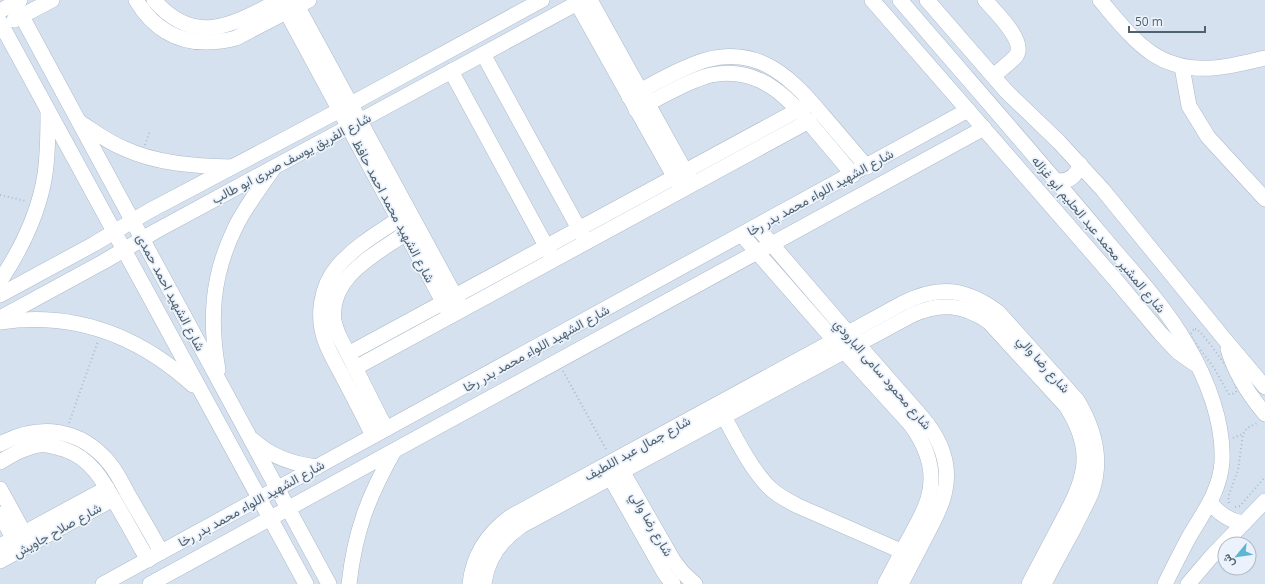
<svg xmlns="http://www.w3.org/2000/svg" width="1265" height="584" font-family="'Open Sans',Vazirmatn,sans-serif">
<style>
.residential{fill:#d6e1f0;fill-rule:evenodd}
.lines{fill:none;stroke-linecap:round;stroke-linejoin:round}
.minor-casing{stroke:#acbac7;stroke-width:16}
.path{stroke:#a5bed0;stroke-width:2;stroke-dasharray:1 3;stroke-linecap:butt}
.minor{stroke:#fff;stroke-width:15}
.labels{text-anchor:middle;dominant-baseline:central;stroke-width:3.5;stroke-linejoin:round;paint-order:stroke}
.street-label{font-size:13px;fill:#4f636f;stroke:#ecf2fc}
</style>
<rect width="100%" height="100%" fill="#e7edf9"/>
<path class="residential" d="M0,0h1265v584h-1265zM1225,544h24v24h-24z"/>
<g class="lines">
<g class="minor-casing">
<g id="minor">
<path d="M13,0l316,584"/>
<path d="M136,0c23,38 57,49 100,38l73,-38"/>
<path d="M154,0c41,48 80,24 126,0"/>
<path d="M280,0l168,311"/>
<path d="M294,0l166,305"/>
<path d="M590,0l100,180"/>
<path d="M872,0l242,278 47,56 17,18 17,12"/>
<path d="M900,0c66,77 134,154 199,232 30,36 65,72 88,113 20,34 37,77 35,117 -2,29 -19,51 -33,75 -8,15 -16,31 -24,47"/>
<path d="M927,0l79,91 53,51 44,48 123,151 39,46"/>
<path d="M985,0c9,11 42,41 31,56 -6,7 -16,14 -23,20"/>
<path d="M1100,0c34,40 56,72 113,68 17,-1 35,-6 52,-10"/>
<path d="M577,3l102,182"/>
<path d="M0,11l20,-11"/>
<path d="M14,20l38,-20"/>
<path d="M0,22l306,562"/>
<path d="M483,54l101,184"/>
<path d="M1182,67l7,39 19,31 57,62"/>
<path d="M451,71l100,184"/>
<path d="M629,97c22,-12 53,-30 77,-37 55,-15 87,20 119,58 14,16 28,33 42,49"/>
<path d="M636,110c21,-11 53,-30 75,-35 49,-10 79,24 106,57 12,14 24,28 36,43"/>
<path d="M81,123c14,9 27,19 42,25 34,16 72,18 109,19"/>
<path d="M1057,181c12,1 20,-5 23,-17"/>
<path d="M757,227l91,106 73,83c19,22 31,49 23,79 -3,13 -10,25 -16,37 -9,17 -18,35 -27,52"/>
<path d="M742,235l92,105 77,85c16,22 25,48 17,74 -4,13 -11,25 -17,36 -9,16 -17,33 -26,49"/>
<path d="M0,281c22,-33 39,-67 45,-107 3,-20 3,-42 3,-62"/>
<path d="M0,295l94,-51 55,-33 191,-101 202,-110"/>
<path d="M0,318l103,-56 53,-31 427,-231"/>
<path d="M0,322c75,-11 138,13 193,63"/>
<path d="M1228,349c7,24 21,46 37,65"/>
<path d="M348,354l450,-244 13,-8"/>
<path d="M355,368l454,-247"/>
<path d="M218,370c-9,-51 -6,-95 17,-142 10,-21 25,-40 38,-59"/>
<path d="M719,407c14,26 31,62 52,82 8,7 17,12 27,17l112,49"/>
<path d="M386,429l-47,-93c-2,-5 -4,-10 -5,-15 -6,-44 42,-67 72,-88"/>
<path d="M373,436c-9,-19 -19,-38 -29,-57 -6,-12 -13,-23 -18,-36 -10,-25 -6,-56 12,-77 16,-19 40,-33 61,-47"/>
<path d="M253,440c18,17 40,24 64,27"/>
<path d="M0,444c40,-21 81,-16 110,20 8,10 13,21 19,32 11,19 22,37 32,56"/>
<path d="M0,462c12,-7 25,-15 39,-17 9,-1 18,2 27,5 28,10 39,35 53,59 10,17 19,34 29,51"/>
<path d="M617,462l56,98 10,13 12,11"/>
<path d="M605,468l60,106 8,10"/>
<path d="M0,489l29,53"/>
<path d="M1210,502c9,12 19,19 34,21"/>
<path d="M0,514l18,33"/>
<path d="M0,546l107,-58"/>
<path d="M0,561l113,-62"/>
<path d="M103,584l865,-474"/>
<path d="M150,584l834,-456"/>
<path d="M349,584c6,-53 19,-87 45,-133"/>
<path d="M470,584c3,-29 17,-50 40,-67l393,-214c36,-18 62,-15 95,9l79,88c17,28 26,58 15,91 -5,13 -13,26 -19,39 -10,18 -20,36 -29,54"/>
<path d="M484,584c3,-25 17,-44 37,-58l391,-211c28,-13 51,-11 77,7l77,84c31,48 18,75 -7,121 -10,19 -20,38 -30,57"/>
<path d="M1188,584l23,-27 54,-56"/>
</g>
</g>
<g class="path">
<path d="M145,145l5,-14"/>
<path d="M0,195l26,6"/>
<path d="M1195,329l3,1c9,9 41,50 38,62l-4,2h-3l-2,-3 -13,-23 -22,-30 -1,-4 1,-3z"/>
<path d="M563,371l44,80"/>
<path d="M69,423l29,-82"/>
<path d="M1233,438l10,-4"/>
<path d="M1229,503l-1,-6 10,-27 5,-36 4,-6 10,-5"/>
<path d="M1235,507l5,-1 25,-29"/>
</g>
<use href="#minor" class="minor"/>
</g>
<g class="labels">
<g class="street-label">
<text transform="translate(291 158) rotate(-28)">شارع الفريق يوسف صبرى ابو طالب</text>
<text transform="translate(820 192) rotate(-29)">شارع الشهيد اللواء محمد بدر رخا</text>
<text transform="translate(394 211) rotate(62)">شارع الشهيد محمد احمد حافظ</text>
<text transform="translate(1099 234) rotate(50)">شارع المشير محمد عبد الحليم ابو غزاله</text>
<text transform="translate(171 292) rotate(62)">شارع الشهيد احمد حمدى</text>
<text transform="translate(536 348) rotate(-29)">شارع الشهيد اللواء محمد بدر رخا</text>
<text transform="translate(1044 364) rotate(48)">شارع رضا والي</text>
<text transform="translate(883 374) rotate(49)">شارع محمود سامى البارودي</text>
<text transform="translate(637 448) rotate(-29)">شارع جمال عبد اللطيف</text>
<text transform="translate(251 503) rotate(-29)">شارع الشهيد اللواء محمد بدر رخا</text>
<text transform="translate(652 524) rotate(60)">شارع رضا والي</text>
<text transform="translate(57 530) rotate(-29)">شارع صلاح جاويش</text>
</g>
</g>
<g transform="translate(1237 556) rotate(241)"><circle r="19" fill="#ecf2fc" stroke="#adb9c4"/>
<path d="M0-3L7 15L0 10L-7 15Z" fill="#5cb6d3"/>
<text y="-6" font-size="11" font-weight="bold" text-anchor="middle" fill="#4f636f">ش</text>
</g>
<path d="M1129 26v6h76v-6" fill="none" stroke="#4f636f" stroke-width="2"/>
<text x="1135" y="26" font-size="12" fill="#4f636f" stroke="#ecf2fc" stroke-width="3" paint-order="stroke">50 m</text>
</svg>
